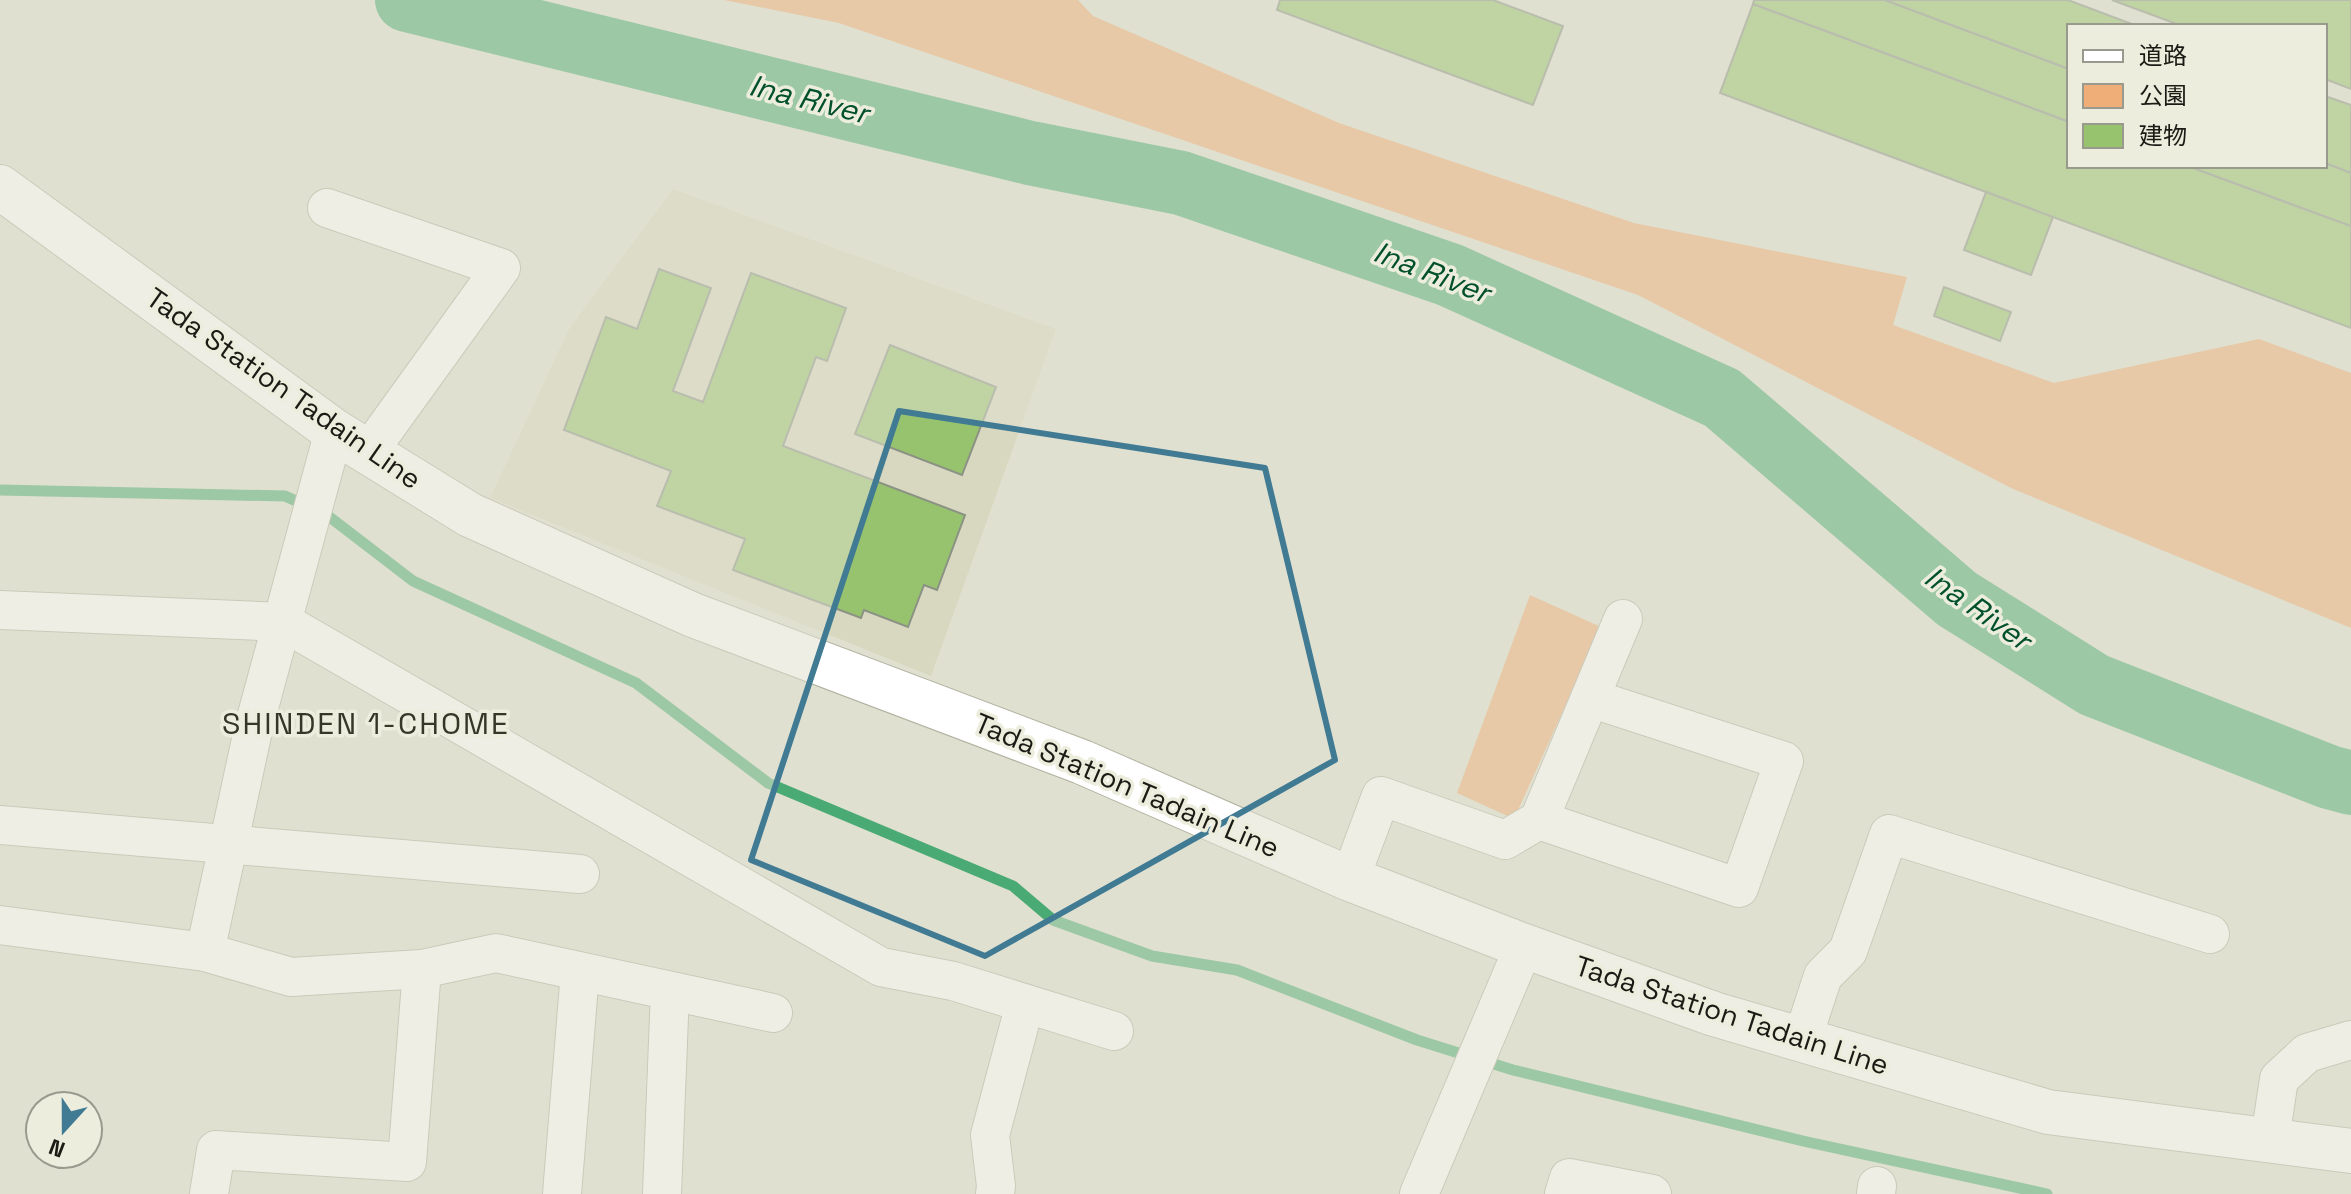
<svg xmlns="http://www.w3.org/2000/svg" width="2351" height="1194" font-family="'Space Grotesk','Noto Sans JP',sans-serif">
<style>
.built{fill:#d8d8c0}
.green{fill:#efad78}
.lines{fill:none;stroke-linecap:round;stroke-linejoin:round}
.stream{stroke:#4aaa73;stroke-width:11}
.river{stroke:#4aaa73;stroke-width:64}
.building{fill:#97c36e;stroke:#8b9284;stroke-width:2}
.minor-casing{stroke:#b0b0a0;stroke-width:40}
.secondary-casing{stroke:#b0b0a0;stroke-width:46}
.minor{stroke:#fff;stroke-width:38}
.secondary{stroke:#fff;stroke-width:44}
.marked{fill:none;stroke:#407a93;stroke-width:6;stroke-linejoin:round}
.labels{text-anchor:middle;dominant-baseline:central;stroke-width:7;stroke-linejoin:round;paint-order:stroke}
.street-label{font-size:28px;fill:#1b1b15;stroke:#ededdd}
.water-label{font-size:30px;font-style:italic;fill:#01502c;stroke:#ededdd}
.neighbourhood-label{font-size:30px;letter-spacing:2px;fill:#353528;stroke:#ededdd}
</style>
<rect width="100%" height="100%" fill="#e0e0d0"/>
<path class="built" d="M673,189l383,140 -125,347 -441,-178 79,-169z"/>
<g class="green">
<path d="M724,0h354l15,16 246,107 295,100 273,54 -14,48 161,58 205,-44 92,34v255l-340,-140 -373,-193 -799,-272z"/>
<path d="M1530,595l71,32 -87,192 -57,-26z"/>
</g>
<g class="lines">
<path class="stream" d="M0,490l285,6 42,19 86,66 223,102 132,100 245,103 40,34 99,36 85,14 180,70 96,30 290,71 244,53"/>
<path class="river" d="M407,0l623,153 151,30 269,92 272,123 235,201 137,86 235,92 22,6"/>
</g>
<g class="building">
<path d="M1280,0h213l70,26 -30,79 -256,-95z"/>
<path d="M1754,0h131l184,69v53l-316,-118z"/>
<path d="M1885,0h183l69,26h-68v43z"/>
<path d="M2112,0h239v89l-26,-10v-53h-143z"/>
<path d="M1753,4l316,118v44h119l163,60v102l-631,-235z"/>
<path d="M2325,96l26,9v68l-26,-10z"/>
<path d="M2325,163l26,10v53l-163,-60h137z"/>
<path d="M1986,192l67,25 -22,58 -67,-25z"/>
<path d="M659,269l52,19 -38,103 30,11 48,-129 95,35 -19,53 -11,-4 -33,89 182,69 -28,75 -13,-5 -16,42 -44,-17 -3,8 -128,-48 12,-31 -88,-33 14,-35 -107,-41 42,-113 31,12z"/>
<path d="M1944,287l67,25 -11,29 -66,-25z"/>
<path d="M890,345l106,42 -34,88 -107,-41z"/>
</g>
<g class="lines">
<g class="minor-casing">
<g id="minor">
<path d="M327,208l174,60 -132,183"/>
<path d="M0,610l283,12 598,345 72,14 161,50"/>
<path d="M1539,820l200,68 45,-127 -194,-63"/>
<path d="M0,825l580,49"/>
<path d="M1350,879l31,-83 124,44 34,-20 84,-201"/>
<path d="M0,925l205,27 86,25 131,-8 74,-16 277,60"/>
<path d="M205,952l49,-226 80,-295"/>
<path d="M1802,1040l21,-64 25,-25 41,-117 321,100"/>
<path d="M2270,1139l9,-60 28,-26 44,-13"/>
<path d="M209,1194l7,-44 191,12 15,-193"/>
<path d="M562,1194l18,-222"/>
<path d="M662,1194l8,-203"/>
<path d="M995,1194l1,-8 -6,-51 35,-131"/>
<path d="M1419,1194l105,-248"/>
<path d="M1564,1194l5,-16 83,16"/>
<path d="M1876,1194l1,-8"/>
</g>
</g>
<g class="secondary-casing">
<path id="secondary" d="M0,187l334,244 136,84 223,100 389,147 268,117 174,67 190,68 334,98 303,39"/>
</g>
<use href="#minor" class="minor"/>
<use href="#secondary" class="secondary"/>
</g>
<path d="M0 0H2351V1194H0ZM899,411l366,57 70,292 -350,196 -234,-96z" fill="#e0e0d0" fill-opacity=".55" fill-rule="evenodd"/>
<path class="marked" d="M899,411l366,57 70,292 -350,196 -234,-96z"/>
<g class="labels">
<g class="street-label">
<text transform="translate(284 388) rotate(35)">Tada Station Tadain Line</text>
<text transform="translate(1127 785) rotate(23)">Tada Station Tadain Line</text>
<text transform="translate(1732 1015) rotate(18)">Tada Station Tadain Line</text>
</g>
<g class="water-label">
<text transform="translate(809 99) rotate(14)">Ina River</text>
<text transform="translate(1432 272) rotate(21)">Ina River</text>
<text transform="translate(1978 608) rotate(35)">Ina River</text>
</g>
<g class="neighbourhood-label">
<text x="366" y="723">SHINDEN 1-CHOME</text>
</g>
</g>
<rect x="2067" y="24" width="260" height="144" fill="#ededdd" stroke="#99998d" stroke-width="2"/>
<rect x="2083" y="50" width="40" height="12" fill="#ffffff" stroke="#99998d" stroke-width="2"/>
<text x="2139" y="64" font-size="24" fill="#1b1b15">道路</text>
<rect x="2083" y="84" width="40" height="24" fill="#efad78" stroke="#99998d" stroke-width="2"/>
<text x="2139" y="104" font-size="24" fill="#1b1b15">公園</text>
<rect x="2083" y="124" width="40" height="24" fill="#97c36e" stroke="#99998d" stroke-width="2"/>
<text x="2139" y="144" font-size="24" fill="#1b1b15">建物</text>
<g transform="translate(64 1130) rotate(201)"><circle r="38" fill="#ededdd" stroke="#99998d" stroke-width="2"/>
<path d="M0-6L14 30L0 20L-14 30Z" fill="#407a93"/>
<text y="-12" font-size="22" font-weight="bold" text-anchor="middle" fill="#1b1b15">N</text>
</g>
</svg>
